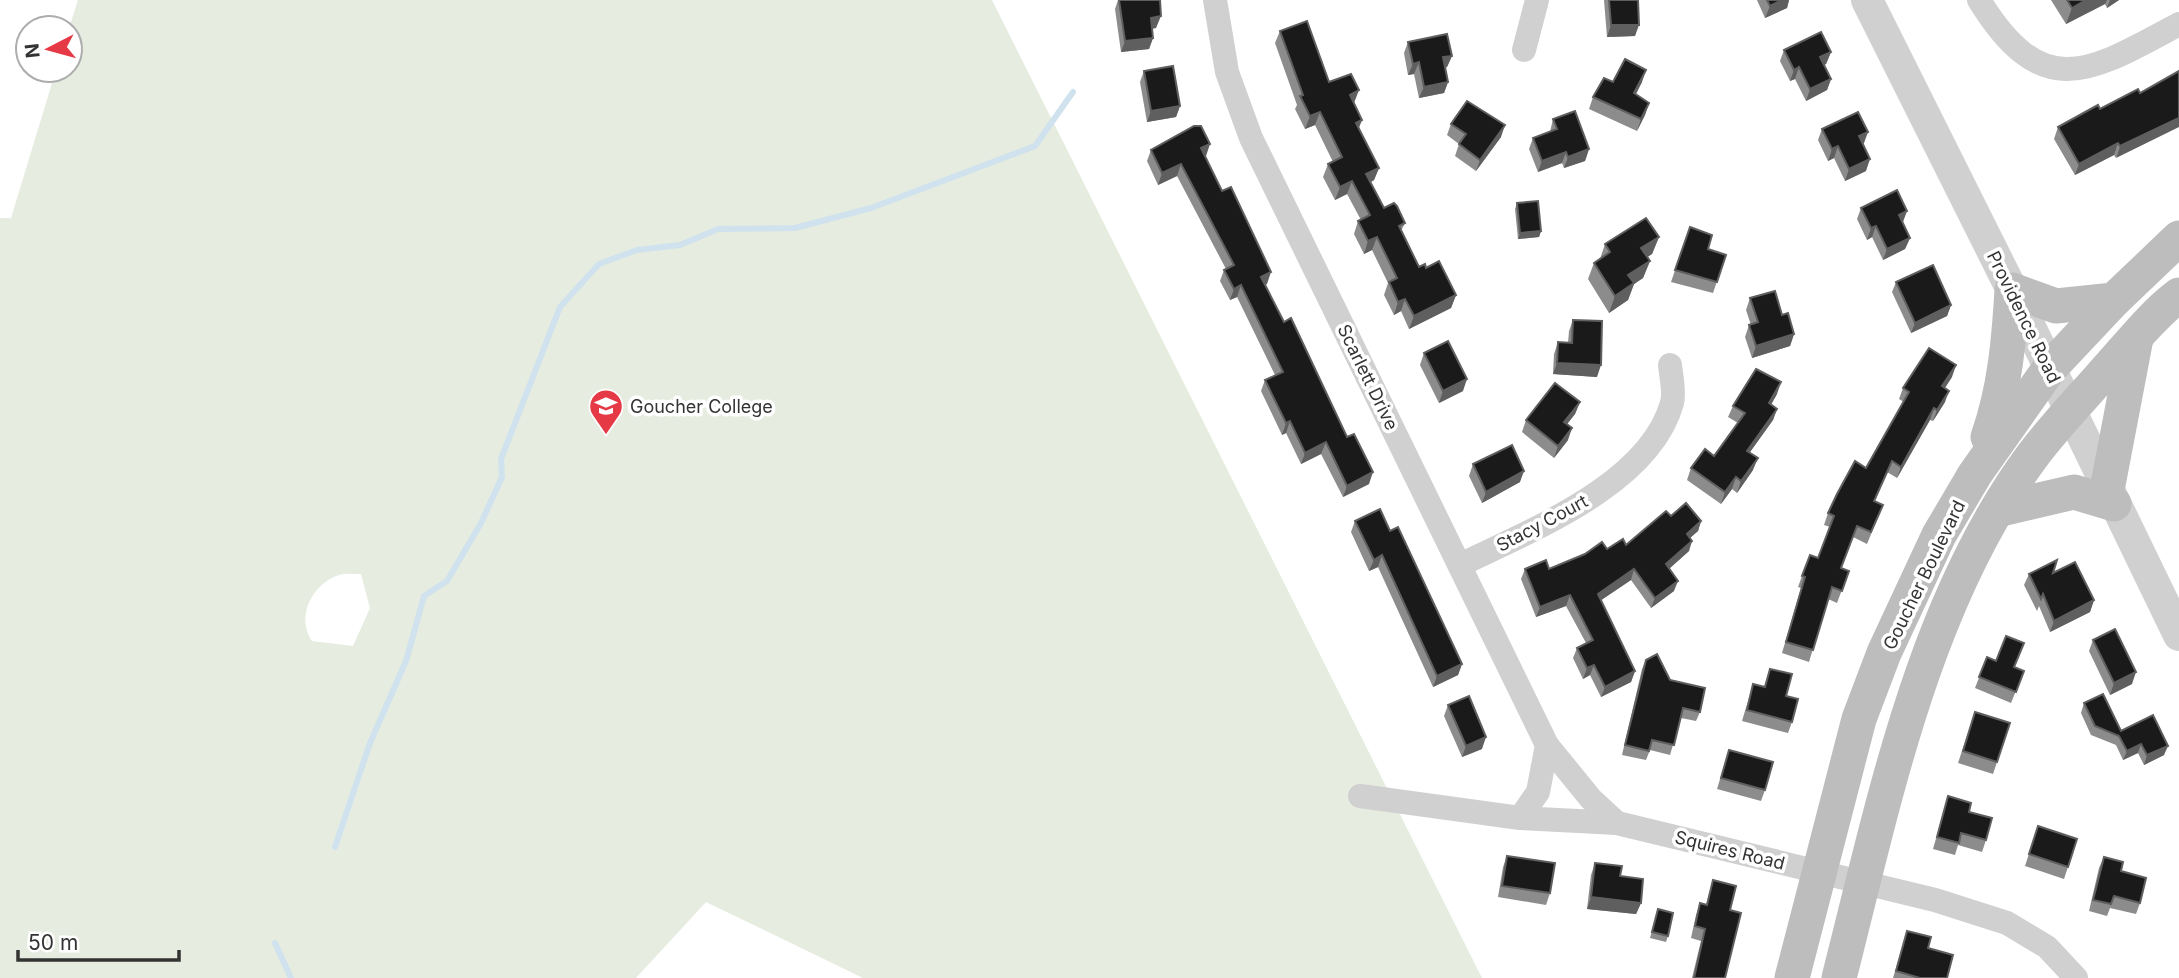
<svg xmlns="http://www.w3.org/2000/svg" width="2179" height="978" font-family="Inter,sans-serif">
<style>
.green{fill:#e6ecdf;fill-rule:evenodd}
.lines{fill:none;stroke-linecap:round;stroke-linejoin:round}
.stream{stroke:#cfe2ee;stroke-width:6}
.minor{stroke:#d0d0d0;stroke-width:24}
.tertiary{stroke:#d0d0d0;stroke-width:32}
.secondary{stroke:#bdbdbd;stroke-width:35}
.wall{fill:#8c8c8c}
.shaded-wall{fill:#5f5f5f}
.building{fill:#1a1a1a;stroke:#5f5f5f;stroke-width:2}
.labels{text-anchor:middle;dominant-baseline:central;stroke-width:7;stroke-linejoin:round;paint-order:stroke}
.street-label{font-size:18px;fill:#333;stroke:#fff}
.poi-label{font-size:18px;fill:#333;stroke:#fff;text-anchor:start}
</style>
<rect width="100%" height="100%" fill="#fff"/>
<path class="green" d="M78,0h914l490,978h-619l-157,-76 -70,76h-636v-760h11l45,-148h14l-1,-42zM361,574l9,34 -17,38 -41,-5c-17,-24 1,-58 27,-66 6,-2 15,-1 22,-1z"/>
<g class="lines">
<g class="stream">
<path d="M335,847l35,-104 36,-82 18,-65 23,-15 34,-58 21,-46 -1,-18 59,-152 39,-43 38,-14 43,-5 38,-16 77,-1 76,-20 164,-62 38,-54"/>
<path d="M275,943l16,35"/>
</g>
<g class="minor">
<path d="M1215,0l12,72 24,66 296,607 44,54 26,24"/>
<path d="M1979,0c64,104 111,72 200,24"/>
<path d="M1524,50l13,-50"/>
<path d="M1460,565c69,-34 189,-80 212,-162 3,-11 -1,-27 -2,-38"/>
<path d="M1360,796l160,22 97,5 318,77 72,23 40,24 29,31"/>
<path d="M1520,818l18,-26 9,-47"/>
</g>
<path class="tertiary" d="M1867,0l145,290 167,345"/>
<g class="secondary">
<path d="M1988,437c17,-48 21,-97 24,-147l44,16 58,-6"/>
<path d="M2107,490l29,-152"/>
<path d="M1997,510l77,-18 40,12"/>
<path d="M1792,978l67,-259 25,-66 55,-118 36,-61 74,-105 65,-69 65,-62"/>
<path d="M1839,978c45,-176 84,-375 194,-523 21,-28 46,-54 69,-80 25,-27 48,-58 77,-80"/>
</g>
</g>
<g class="wall">
<path d="M1118,0h42l-4,28 -4,1 1,9 -4,11 -28,3 -6,-43z"/>
<path d="M1604,0h34l-3,36 -28,1z"/>
<path d="M1757,0h32l-2,8 -22,10z"/>
<path d="M2051,0h68l-12,8 -2,-4 -39,20z"/>
<path d="M1280,31l49,51 25,21 5,26 20,39 -5,12 -3,2 13,26 21,15 -4,8 18,36 7,1 30,27 -5,13 -42,21 -8,-18 -7,4 -10,-20 4,-12 -16,-33 -8,4 -10,-20 4,-13 3,-1 -14,-26 -12,6 -12,-23 5,-13 5,-2 -18,-37 -10,4 -10,-20 2,-4 -22,-62z"/>
<path d="M1408,42l44,14 -5,11 -2,1 3,14 -4,11 -25,5 -5,-24 -6,1 -4,-22z"/>
<path d="M1784,50l47,2 -5,12 -2,1 7,14 -4,11 -21,11 -11,-22 -5,2 -10,-20z"/>
<path d="M1144,71l36,35 -4,11 -29,5 -7,-40z"/>
<path d="M1613,82h29l-6,12 13,9 -4,12 -8,16 -48,-22 4,-12z"/>
<path d="M2140,93l-24,65 -2,-3 -39,20 -21,-36 4,-12z"/>
<path d="M1553,119l36,30 -4,12 -21,7 -2,-5 -24,9 -9,-23 4,-11 17,-6z"/>
<path d="M1451,124l50,13 -25,34 -21,-15 4,-12 -12,-9z"/>
<path d="M1822,129l42,14 -1,1 3,27 -21,10 -11,-23 -6,3 -10,-21z"/>
<path d="M1151,150l55,6h-1l62,128 -2,1 104,199 -26,13 -22,-43 -20,10 -15,-31 -4,2 -21,-44 4,-11 10,-5 -38,-78 -7,3 -10,-19 4,-11 2,-1 -49,-93 -19,9 -11,-24z"/>
<path d="M1517,203l24,28 -2,6 -21,2 -3,-30z"/>
<path d="M1861,208l42,14 7,16 -5,11 -22,11 -11,-23 -5,3 -10,-21z"/>
<path d="M1690,227l18,22 18,6 -13,38 -42,-11z"/>
<path d="M1659,237l-7,17 -5,3 3,4 -7,17 -9,6 -6,16 -19,13 -21,-34 6,-16 6,-4 5,-15z"/>
<path d="M1896,282l55,23 -4,11 -36,17 -19,-41z"/>
<path d="M1750,298l32,17 12,19 -4,12 -38,12 -7,-21 4,-12h2l-5,-15z"/>
<path d="M1573,320l24,57 -44,-3 1,-20 4,-12 10,1 1,-12z"/>
<path d="M1424,353l39,38 -24,12 -19,-38z"/>
<path d="M1952,377l-7,11v14l-12,19 -3,-1 -33,58 -10,-6 -12,29 8,4 -16,39 -14,-7 -12,31 8,3 -12,32 -9,-4 -19,63 -27,-9 19,-65 -3,-1 4,-11 16,-18 12,-31 -6,-2 4,-12 38,-45 38,-66 -5,-3 4,-11z"/>
<path d="M1777,394l-6,11 6,4 -4,11 -24,33 4,17 -16,23 -5,-4 -11,15 -34,-24 4,-12 23,-12 24,-33 -10,-6 5,-11z"/>
<path d="M1580,402l-5,12 -8,10 1,16 -14,18 -32,-26 4,-12z"/>
<path d="M1473,464l47,18 -38,21 -13,-27z"/>
<path d="M1671,516l30,5 -3,10 -8,7 -1,13 -20,18 5,22 -23,17 -20,-28 -30,20 34,71 -4,11 -30,15 -11,-22 -7,4 -10,-21 4,-10 9,-5 -20,-37 -30,11 -15,-38 4,-10h24l58,-20 19,-4z"/>
<path d="M1355,521l35,10 72,133 -4,11 -25,12 -55,-120 -9,4 -18,-39z"/>
<path d="M2053,573l41,27 -4,12 -40,20 -11,-26 -2,5 -13,-26 5,-11z"/>
<path d="M2093,640l39,44 -22,11 -21,-44z"/>
<path d="M1987,657l37,14 -13,32 -36,-15z"/>
<path d="M1646,660l24,20 30,32 -4,9 -15,-3 -11,37 -20,-5 -4,10 -24,-5 20,-86z"/>
<path d="M1770,669l16,27 6,26 -4,11 -46,-12 11,-37 11,3z"/>
<path d="M2084,703l37,28 43,24 -20,10 -6,-12 -15,7 -7,-15 -25,-10 -10,-22z"/>
<path d="M1448,705l34,44 -20,8 -18,-41z"/>
<path d="M1975,712l35,11 -17,51 -35,-11z"/>
<path d="M1729,750l36,40 -4,11 -44,-12z"/>
<path d="M1948,796l21,16 17,28 -4,12 -24,-7 -3,10 -22,-6z"/>
<path d="M2038,826l39,13 -13,40 -39,-13z"/>
<path d="M1507,856l43,37 -4,12 -48,-8 5,-30z"/>
<path d="M2104,857l17,14 19,32 -4,11 -26,-6 -3,8 -18,-5 10,-43z"/>
<path d="M1595,863l25,13 21,27 -5,11 -49,-5 4,-34z"/>
<path d="M1713,880l17,30 -5,68h-33l9,-37 -10,-3 5,-23 4,-12 6,2z"/>
<path d="M1658,909l10,27 -2,6 -16,-4z"/>
<path d="M1907,931l21,17 19,30h-54z"/>
</g>
<g class="shaded-wall">
<path d="M1782,0h7l-2,8 -22,10 5,-12z"/>
<path d="M2086,0h21l-2,4 -39,20 6,-16z"/>
<path d="M2110,0h9l-12,8z"/>
<path d="M1161,16l-5,12 -9,1 4,-11z"/>
<path d="M1611,25h28l-4,11 -28,1z"/>
<path d="M1153,38l-4,11 -28,3 4,-11z"/>
<path d="M1831,52l-5,12 -10,5 4,-12z"/>
<path d="M1452,56l-5,11 -8,2 4,-12z"/>
<path d="M1419,62l-5,12 -6,1 5,-11z"/>
<path d="M1799,67l-4,12 -5,2 4,-11z"/>
<path d="M1646,70l-4,12 -12,23 4,-12z"/>
<path d="M1831,79l-4,11 -21,11 4,-12z"/>
<path d="M1448,82l-4,11 -25,5 5,-11z"/>
<path d="M1359,90l-5,13 -4,-8z"/>
<path d="M1649,103l-4,12 -8,16 4,-12z"/>
<path d="M1180,106l-4,11 -29,5 4,-11z"/>
<path d="M1320,112l-5,13 -10,4 5,-13z"/>
<path d="M2179,118v9l-63,31 4,-12z"/>
<path d="M1362,120l-5,13 -1,-10z"/>
<path d="M1505,125l-4,12 -25,34 4,-11z"/>
<path d="M1868,132l-4,11 -9,5 4,-12z"/>
<path d="M2118,143l-4,12 -39,20 4,-11z"/>
<path d="M1210,144l-4,12 -9,4 4,-12z"/>
<path d="M1838,146l-4,12 -6,3 4,-12z"/>
<path d="M1589,149l-4,12 -21,7 4,-11z"/>
<path d="M1566,152l-4,11 -24,9 4,-11z"/>
<path d="M1870,159l-4,12 -21,10 4,-12z"/>
<path d="M1181,164l-4,12 -19,9 4,-12z"/>
<path d="M1379,168l-5,12 -12,7 4,-13z"/>
<path d="M1352,181l-5,13 -12,6 5,-13z"/>
<path d="M1907,211l-4,11 -9,4 5,-11z"/>
<path d="M1876,226l-4,11 -5,3 4,-12z"/>
<path d="M1541,231l-2,6 -21,2 2,-6z"/>
<path d="M1377,237l-5,13 -8,4 4,-13z"/>
<path d="M1659,237l-7,17 -17,11 6,-17z"/>
<path d="M1910,238l-5,11 -22,11 4,-11z"/>
<path d="M1650,261l-7,17 -9,6 -6,16 -19,13 6,-17 13,-21z"/>
<path d="M1271,272l-4,12 -10,5 4,-12z"/>
<path d="M1241,285l-4,12 -7,3 4,-11z"/>
<path d="M1456,295l-5,13 -42,21 5,-13z"/>
<path d="M1405,299l-4,12 -7,4 4,-13z"/>
<path d="M1951,305l-4,11 -36,17 4,-10z"/>
<path d="M1794,334l-4,12 -38,12 4,-12z"/>
<path d="M1557,363l44,2 -4,12 -44,-3z"/>
<path d="M1956,365l-4,12 -14,21 4,-12z"/>
<path d="M1467,379l-4,12 -24,12 4,-12z"/>
<path d="M1781,382l-4,12 -12,21 4,-12z"/>
<path d="M1949,391l-4,11 -12,19 4,-11z"/>
<path d="M1580,402l-5,12 -15,19 4,-11z"/>
<path d="M1934,408l-4,12 -33,58 4,-11z"/>
<path d="M1777,409l-4,11 -30,42 4,-11z"/>
<path d="M1290,421l-4,12 -4,2 4,-12z"/>
<path d="M1572,428l-4,12 -14,18 4,-12z"/>
<path d="M1326,442l-5,12 -20,10 4,-11z"/>
<path d="M1758,458l-5,12 -16,23 4,-12z"/>
<path d="M1524,471l-4,11 -38,21 4,-11z"/>
<path d="M1373,472l-4,12 -26,13 4,-11z"/>
<path d="M1736,477l-4,12 -11,15 4,-12z"/>
<path d="M1701,521l-3,10 -15,13 4,-10z"/>
<path d="M1692,541l-3,10 -27,24 4,-11z"/>
<path d="M1382,555l-4,12 -9,4 5,-11z"/>
<path d="M1634,569l-3,11 -37,25 4,-11z"/>
<path d="M1678,581l-4,10 -23,17 4,-10z"/>
<path d="M1570,595l-4,11 -30,11 4,-10z"/>
<path d="M2094,600l-4,12 -40,20 4,-11z"/>
<path d="M1462,664l-4,11 -25,12 4,-11z"/>
<path d="M1594,665l-4,10 -7,4 4,-11z"/>
<path d="M1635,671l-4,11 -30,15 4,-10z"/>
<path d="M2136,672l-4,12 -22,11 4,-12z"/>
<path d="M1486,737l-4,12 -20,8 4,-11z"/>
<path d="M2141,744l-3,9 -15,7 4,-9z"/>
<path d="M2168,746l-4,9 -20,10 3,-10z"/>
<path d="M1591,897l50,6 -5,11 -49,-5z"/>
</g>
<g class="building">
<path d="M1119,0h41l1,16 -10,2 2,20 -28,3z"/>
<path d="M1609,0h29l1,25h-28z"/>
<path d="M1767,0h15l-12,6z"/>
<path d="M2067,0h19l-14,8z"/>
<path d="M1307,21l22,61 22,-8 8,16 -9,5 12,25 -6,3 23,45 -13,6 18,34 10,-5 3,3 8,17 -6,3 20,41 6,-3 1,4 13,-7 17,34 -42,21 -9,-17 -7,3 -9,-20 8,-4 -20,-41 -9,4 -10,-20 12,-6 -18,-34 -12,6 -12,-23 14,-7 -22,-45 -10,4 -10,-20 3,-1 -23,-64z"/>
<path d="M1821,32l10,20 -11,5 11,22 -21,10 -11,-22 -5,3 -10,-20z"/>
<path d="M1447,34l5,22 -9,1 5,25 -24,5 -5,-25 -6,2 -5,-22z"/>
<path d="M1625,59l21,11 -12,23 15,10 -8,16 -48,-22 11,-19 9,4z"/>
<path d="M1173,66l7,40 -29,5 -7,-40z"/>
<path d="M2179,71v47l-59,28 -2,-3 -39,21 -21,-37 40,-22 2,4 38,-20 2,4z"/>
<path d="M1467,101l38,24 -25,35 -21,-16 7,-10 -15,-10z"/>
<path d="M1575,111l14,38 -21,8 -2,-5 -24,9 -9,-23 24,-9 -4,-10z"/>
<path d="M1858,112l10,20 -9,4 11,23 -21,10 -11,-23 -6,3 -10,-20z"/>
<path d="M1194,126h7l9,18 -9,4 21,43 9,-4 40,85 -10,5 23,45 7,-4 56,119 7,-3 19,38 -26,14 -21,-44 -21,11 -15,-32 -4,2 -21,-43 18,-8 -42,-87 -7,4 -10,-19 10,-5 -53,-101 -19,9 -11,-23z"/>
<path d="M1897,190l10,21 -8,4 11,23 -23,11 -11,-23 -5,2 -10,-20z"/>
<path d="M1538,201l3,30 -21,2 -3,-30z"/>
<path d="M1646,218l13,19 -18,11 9,13 -22,14 6,8 -19,13 -21,-33 16,-11 -5,-8z"/>
<path d="M1690,227l22,8 -4,14 18,6 -9,27 -42,-12z"/>
<path d="M1933,265l18,40 -36,18 -19,-41z"/>
<path d="M1775,291l7,24 6,-2 6,21 -38,12 -7,-21 9,-3 -8,-24z"/>
<path d="M1573,320l29,1 -1,44 -44,-2 1,-21 14,1z"/>
<path d="M1448,341l19,38 -24,12 -19,-38z"/>
<path d="M1929,348l27,17 -14,21 7,5 -12,19 -3,-2 -33,59 -9,-6 -18,40 9,4 -12,27 -14,-6 -16,42 8,3 -7,20 -10,-4 -19,63 -27,-8 19,-65 -3,-1 8,-21 8,3 16,-42 -6,-3 9,-19 18,-33 11,7 43,-76 -6,-4z"/>
<path d="M1756,369l25,13 -12,21 8,6 -30,42 11,7 -17,23 -5,-4 -11,15 -34,-24 14,-19 9,7 31,-43 -12,-7z"/>
<path d="M1555,383l25,19 -16,20 8,6 -14,18 -32,-26z"/>
<path d="M1512,445l12,26 -38,21 -13,-28z"/>
<path d="M1686,503l15,18 -14,13 5,7 -26,23 12,17 -23,17 -21,-29 -36,25 37,77 -30,16 -11,-22 -7,3 -10,-20 16,-8 -23,-45 -30,12 -15,-38 21,-9 3,9 36,-15 17,-12 5,7 16,-10 3,6 40,-34 5,5z"/>
<path d="M1380,509l10,22 8,-4 64,137 -25,12 -55,-121 -8,5 -19,-39z"/>
<path d="M2057,560l-4,13 22,-11 19,38 -40,21 -11,-27 -2,5 -12,-25z"/>
<path d="M2115,629l21,43 -22,11 -21,-43z"/>
<path d="M2006,636l18,7 -10,24 10,4 -8,21 -37,-15 8,-20 9,4z"/>
<path d="M1657,654l13,26 35,8 -5,24 -17,-4 -9,37 -22,-5 -3,11 -24,-6 21,-85z"/>
<path d="M1770,669l22,5 -6,22 12,3 -6,23 -45,-12 6,-26 12,3z"/>
<path d="M2103,694l18,37 32,-16 15,31 -21,9 -6,-11 -14,7 -8,-15 -24,-10 -11,-23z"/>
<path d="M1469,696l17,41 -20,9 -18,-41z"/>
<path d="M1975,712l35,11 -13,39 -34,-11z"/>
<path d="M1729,750l44,12 -8,28 -44,-12z"/>
<path d="M1948,796l23,7 -2,9 23,6 -6,22 -25,-7 -2,10 -22,-6z"/>
<path d="M2038,826l39,13 -9,28 -39,-13z"/>
<path d="M1507,856l48,7 -5,30 -48,-7z"/>
<path d="M2104,857l19,5 -2,9 25,7 -6,25 -26,-7 -3,8 -18,-4z"/>
<path d="M1595,863l27,3 -2,10 23,3 -2,24 -50,-6z"/>
<path d="M1713,880l23,6 -6,24 11,3 -16,65h-31l11,-49 -10,-3 5,-23 7,2z"/>
<path d="M1658,909l15,4 -5,23 -16,-4z"/>
<path d="M1907,931l24,6 -3,11 25,7 -6,23h-27l-24,-7z"/>
</g>
<defs>
<g id="university-pin" transform="scale(1.75)"><path d="M0 17L-7.5 6A9.5 9.5 0 1 1 7.5 6Z" fill="#e63946" stroke="#fff"/><path d="M0-5L7-2L0 1L-7-2ZM-4 1L0 2.5L4 1V4Q0 6-4 4Z" fill="#fff"/></g>
</defs>
<g fill-rule="evenodd">
<use href="#university-pin" x="606" y="406"/>
</g>
<g class="labels">
<g class="street-label">
<text transform="translate(2024 317) rotate(64)">Providence Road</text>
<text transform="translate(1368 377) rotate(64)">Scarlett Drive</text>
<text transform="translate(1542 523) rotate(-28)">Stacy Court</text>
<text transform="translate(1924 575) rotate(-64)">Goucher Boulevard</text>
<text transform="translate(1730 850) rotate(14)">Squires Road</text>
</g>
<g class="poi-label">
<text x="630" y="406">Goucher College</text>
</g>
</g>
<g transform="translate(49 49) rotate(264)"><circle r="33" fill="#ffffff" stroke="#adadad" stroke-width="2"/>
<path d="M0-5L12 26L0 18L-12 26Z" fill="#e63946"/>
<text y="-10" font-size="19" font-weight="bold" text-anchor="middle" fill="#333333">N</text>
</g>
<path d="M18 950v10h161v-10" fill="none" stroke="#333333" stroke-width="3.5"/>
<text x="28" y="950" font-size="21" fill="#333333" stroke="#ffffff" stroke-width="5" paint-order="stroke">50 m</text>
</svg>
